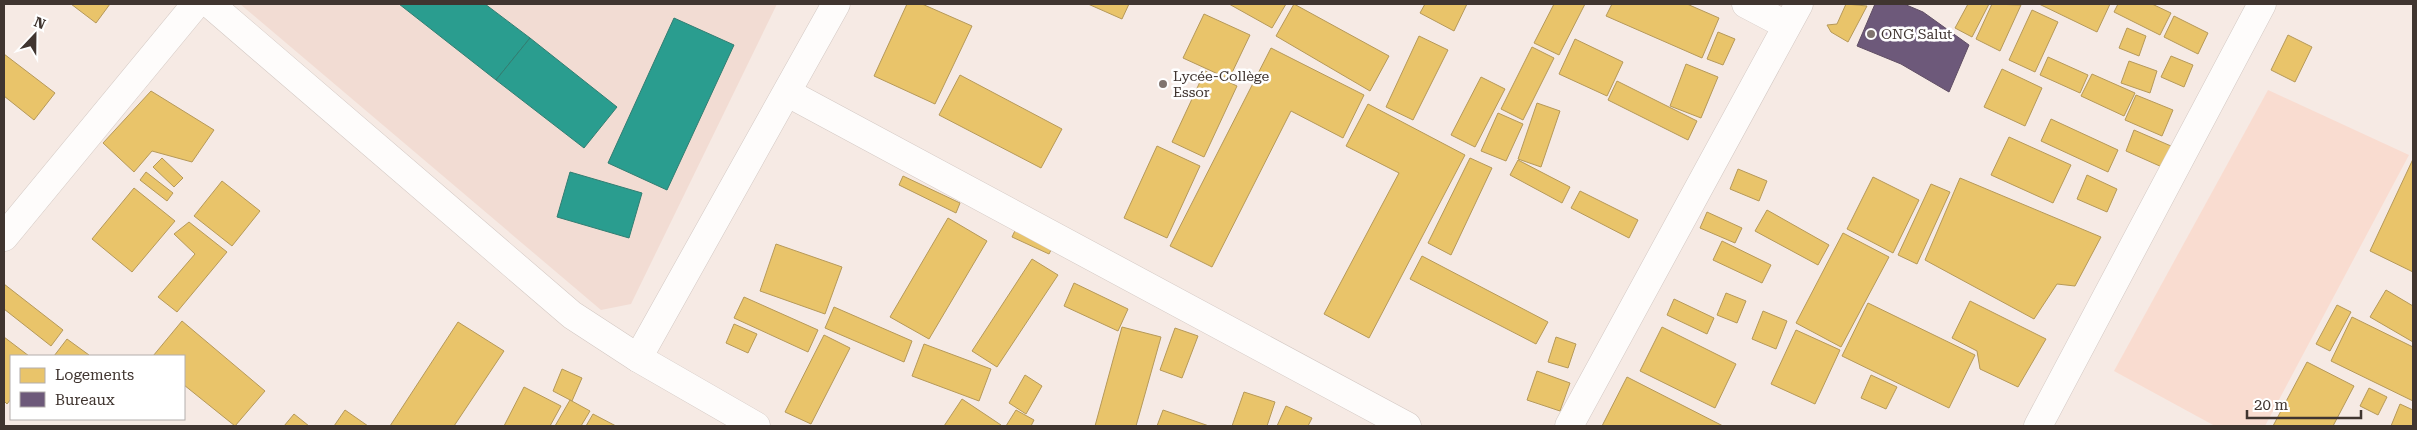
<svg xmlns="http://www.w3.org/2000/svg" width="2417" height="430" font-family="'Roboto Serif',serif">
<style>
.built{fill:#f2dcd3}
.green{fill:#f9dcd0}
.homes{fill:#e9c46a;stroke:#b69959}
.offices{fill:#6d597a;stroke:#604e64}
.schools{fill:#2a9d8f;stroke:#317e72}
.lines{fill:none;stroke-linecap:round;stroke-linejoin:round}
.minor-casing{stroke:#d3c8c3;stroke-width:29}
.minor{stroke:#fefcfb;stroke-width:28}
.poi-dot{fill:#80746f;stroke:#fff;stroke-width:2}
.labels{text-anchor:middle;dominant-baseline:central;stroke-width:5;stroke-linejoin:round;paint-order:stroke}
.poi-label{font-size:14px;fill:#403530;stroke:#fff;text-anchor:start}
</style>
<rect width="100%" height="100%" fill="#f6eae4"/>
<path class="built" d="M240,4h537l-146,300 -30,6z"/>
<path class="green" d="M2268,90l141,65 -144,271h-50l-101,-55z"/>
<g class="homes">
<path d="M71,4h39l-14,19z"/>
<path d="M907,4h15l50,22 -37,78 -61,-28z"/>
<path d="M1088,4h41l-7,15z"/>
<path d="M1229,4h57l-14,24z"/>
<path d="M1294,4l95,52 -19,35 -94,-55z"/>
<path d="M1425,4h42l-13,27 -34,-18z"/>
<path d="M1554,4h31l-26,51 -25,-12z"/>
<path d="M1612,4h75l32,14 -17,40 -96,-42z"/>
<path d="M1846,4l21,2 -19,36 -17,-10 -4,-7 10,-1z"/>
<path d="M1968,4h21l-17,33 -17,-9z"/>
<path d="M1992,4l29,1 -21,46 -24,-12z"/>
<path d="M2039,4h71l-13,28z"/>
<path d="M2118,4h34l19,9 -11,22 -46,-23z"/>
<path d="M2032,10l26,12 -23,50 -26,-12z"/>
<path d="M1204,14l46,21 -21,44 -46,-21z"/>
<path d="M2174,16l34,17 -10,21 -34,-17z"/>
<path d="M2127,28l19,8 -7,20 -20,-8z"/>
<path d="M1718,32l17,7 -12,26 -16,-6z"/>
<path d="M2288,35l24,12 -17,35 -24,-12z"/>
<path d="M1419,36l29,14 -35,70 -27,-13z"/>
<path d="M1575,39l48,23 -16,34 -48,-22z"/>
<path d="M1532,47l22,11 -31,62 -22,-11z"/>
<path d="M1271,48l93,47 -21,43 -52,-27 -79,156 -42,-21z"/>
<path d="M4,54l51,39 -21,27 -30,-24z"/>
<path d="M2171,56l22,9 -9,22 -23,-10z"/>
<path d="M2048,57l40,18 -8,18 -40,-18z"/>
<path d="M2129,61l28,10 -7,22 -29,-10z"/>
<path d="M1686,64l32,13 -17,41 -31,-12z"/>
<path d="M2002,69l40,19 -17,38 -41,-19z"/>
<path d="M1205,71l32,15 -33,71 -32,-15z"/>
<path d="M2092,74l43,19 -11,23 -43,-20z"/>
<path d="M960,75l102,54 -21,39 -102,-53z"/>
<path d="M1481,77l24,12 -30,58 -24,-12z"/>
<path d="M1617,81l80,40 -9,19 -80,-40z"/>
<path d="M151,91l63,39 -22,32 -40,-11 -18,21 -31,-29z"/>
<path d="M2136,95l37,15 -11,26 -37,-16z"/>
<path d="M1537,103l23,8 -19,56 -23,-8z"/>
<path d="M1368,104l97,51 -96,183 -45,-24 75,-141 -53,-27z"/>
<path d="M1498,113l25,11 -17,37 -25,-10z"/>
<path d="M2051,119l67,31 -10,22 -67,-31z"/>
<path d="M2134,130l37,16 -9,21 -36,-16z"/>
<path d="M2009,137l62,28 -18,38 -62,-28z"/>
<path d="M1157,146l43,20 -33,72 -43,-20z"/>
<path d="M162,158l21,20 -9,9 -21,-20z"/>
<path d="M1470,158l22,10 -41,87 -23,-12z"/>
<path d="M2413,159v113l-43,-21z"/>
<path d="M1518,160l52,27 -8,16 -52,-28z"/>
<path d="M1738,169l29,12 -8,20 -29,-12z"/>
<path d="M146,172l27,21 -6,8 -27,-21z"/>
<path d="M2087,175l30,14 -10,23 -30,-13z"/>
<path d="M903,176l57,27 -4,10 -57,-28z"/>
<path d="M1873,177l46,23 -26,53 -46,-24z"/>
<path d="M1960,178l141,59 -26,49 -18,-2 -23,35 -109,-59z"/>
<path d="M222,181l38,30 -28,35 -38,-30z"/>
<path d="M1931,184l19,8 -33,72 -19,-9z"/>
<path d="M134,188l41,33 -43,51 -40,-33z"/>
<path d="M1580,191l58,29 -9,18 -58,-30z"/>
<path d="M1767,210l62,35 -11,20 -63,-34z"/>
<path d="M1707,212l35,16 -7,15 -35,-15z"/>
<path d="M948,218l39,23 -58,98 -39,-22z"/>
<path d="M189,222l38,30 -50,60 -19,-15 37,-43 -21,-20z"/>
<path d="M1019,222l37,18 -7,14 -37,-17z"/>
<path d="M1843,233l46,24 -48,90 -45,-24z"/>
<path d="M1722,241l49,24 -9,18 -49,-23z"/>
<path d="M776,244l66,23 -17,47 -65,-23z"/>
<path d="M1422,256l126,66 -12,22 -126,-65z"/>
<path d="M1032,259l26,16 -61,92 -25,-16z"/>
<path d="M1074,283l54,26 -10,22 -54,-25z"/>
<path d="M4,284l59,46 -12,16 -47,-37z"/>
<path d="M2386,290l27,16v36l-43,-25z"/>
<path d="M1726,293l20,8 -9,22 -20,-8z"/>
<path d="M744,297l74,33 -10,22 -74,-34z"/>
<path d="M1674,299l40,19 -7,16 -40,-19z"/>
<path d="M1970,301l76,38 -28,48 -38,-18 -3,-18 -25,-13z"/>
<path d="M1868,303l107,52 -26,53 -107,-52z"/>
<path d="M2337,305l14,7 -21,39 -14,-7z"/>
<path d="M834,307l78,34 -8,21 -79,-34z"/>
<path d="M1763,311l24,10 -11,28 -24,-10z"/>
<path d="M2352,317l61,30v54l-82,-40z"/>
<path d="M182,321l83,70 -30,35 -51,-41v-29h-31z"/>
<path d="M458,322l46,29 -50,75h-64z"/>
<path d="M734,324l23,10 -9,19 -22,-10z"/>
<path d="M1122,327l39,10 -25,89h-41z"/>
<path d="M1662,327l74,37 -21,44 -75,-37z"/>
<path d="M1175,328l23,8 -16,42 -22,-8z"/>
<path d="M1796,330l44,20 -25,54 -44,-20z"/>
<path d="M824,335l26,13 -39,76 -26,-12z"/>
<path d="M4,337l25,19h-18v43l-4,5 -3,-3z"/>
<path d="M1556,337l20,7 -8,24 -20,-6z"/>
<path d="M67,339l22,16v1h-35z"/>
<path d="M924,344l67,25 -12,32 -67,-25z"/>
<path d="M2307,362l47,24 -21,40h-60z"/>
<path d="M562,369l20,9 -10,23 -19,-10z"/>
<path d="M1537,371l33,12 -10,28 -33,-11z"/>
<path d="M1025,375l17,11 -16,28 -17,-11z"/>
<path d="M1871,375l26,12 -11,22 -25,-11z"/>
<path d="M1627,377l96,49h-121z"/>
<path d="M524,387l37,19 -11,20h-46z"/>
<path d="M2369,388l18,9 -9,18 -18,-9z"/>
<path d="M1244,392l31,10 -8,24h-35z"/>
<path d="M962,399l39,26 -1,1h-56z"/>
<path d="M570,400l20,11 -9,15h-26z"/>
<path d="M2400,404l13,6v16h-22z"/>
<path d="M1286,406l26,12 -4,8h-31z"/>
<path d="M345,410l23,16h-34z"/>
<path d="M1016,410l18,10 -3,6h-25z"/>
<path d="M1163,410l46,16h-52z"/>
<path d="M294,414l15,12h-25z"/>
<path d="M593,414l23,12h-30z"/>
</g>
<path class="offices" d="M1875,4h29l19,8 46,33 -20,47 -48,-28 -44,-18z"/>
<g class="schools">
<path d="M399,4h86l45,34 -34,42z"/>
<path d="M674,18l60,27 -67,145 -59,-27z"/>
<path d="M530,38l87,69 -33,41 -88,-68z"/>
<path d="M570,172l72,21 -13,45 -72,-21z"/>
</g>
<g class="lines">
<g class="minor-casing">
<g id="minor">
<path d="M210,4l362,311 66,43 118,68"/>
<path d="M1746,4l40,21"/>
<path d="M788,93l619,333"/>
<path d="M4,237l192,-233"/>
<path d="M638,358l198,-354"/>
<path d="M1569,426l230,-422"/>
<path d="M2038,426l224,-422"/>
</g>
</g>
<use href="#minor" class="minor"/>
</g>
<g class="poi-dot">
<circle cx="1871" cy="34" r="5"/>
<circle cx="1163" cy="84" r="5"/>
</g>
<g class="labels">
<g class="poi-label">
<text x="1881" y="34">ONG Salut</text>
<text x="1173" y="76">Lycée-Collège<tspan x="1173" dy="16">Essor</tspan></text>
</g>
</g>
<rect width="2417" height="430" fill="none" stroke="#403530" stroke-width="10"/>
<rect x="10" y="355" width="175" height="65" fill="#ffffff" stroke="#b3aeac"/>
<rect x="20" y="368" width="25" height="15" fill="#e9c46a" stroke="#b3aeac"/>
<text x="55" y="380" font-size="15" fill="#403530">Logements</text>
<rect x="20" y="392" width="25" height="15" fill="#6d597a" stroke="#b3aeac"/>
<text x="55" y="405" font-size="15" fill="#403530">Bureaux</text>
<g transform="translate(35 35) rotate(22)" stroke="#ffffff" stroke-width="4" paint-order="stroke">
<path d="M0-4L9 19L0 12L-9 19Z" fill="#403530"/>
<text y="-8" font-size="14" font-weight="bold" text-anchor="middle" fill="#403530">N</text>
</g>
<path d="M2247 410v8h114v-8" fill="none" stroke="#403530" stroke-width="2.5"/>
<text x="2254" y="410" font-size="15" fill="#403530" stroke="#ffffff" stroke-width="4" paint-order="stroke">20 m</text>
</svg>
